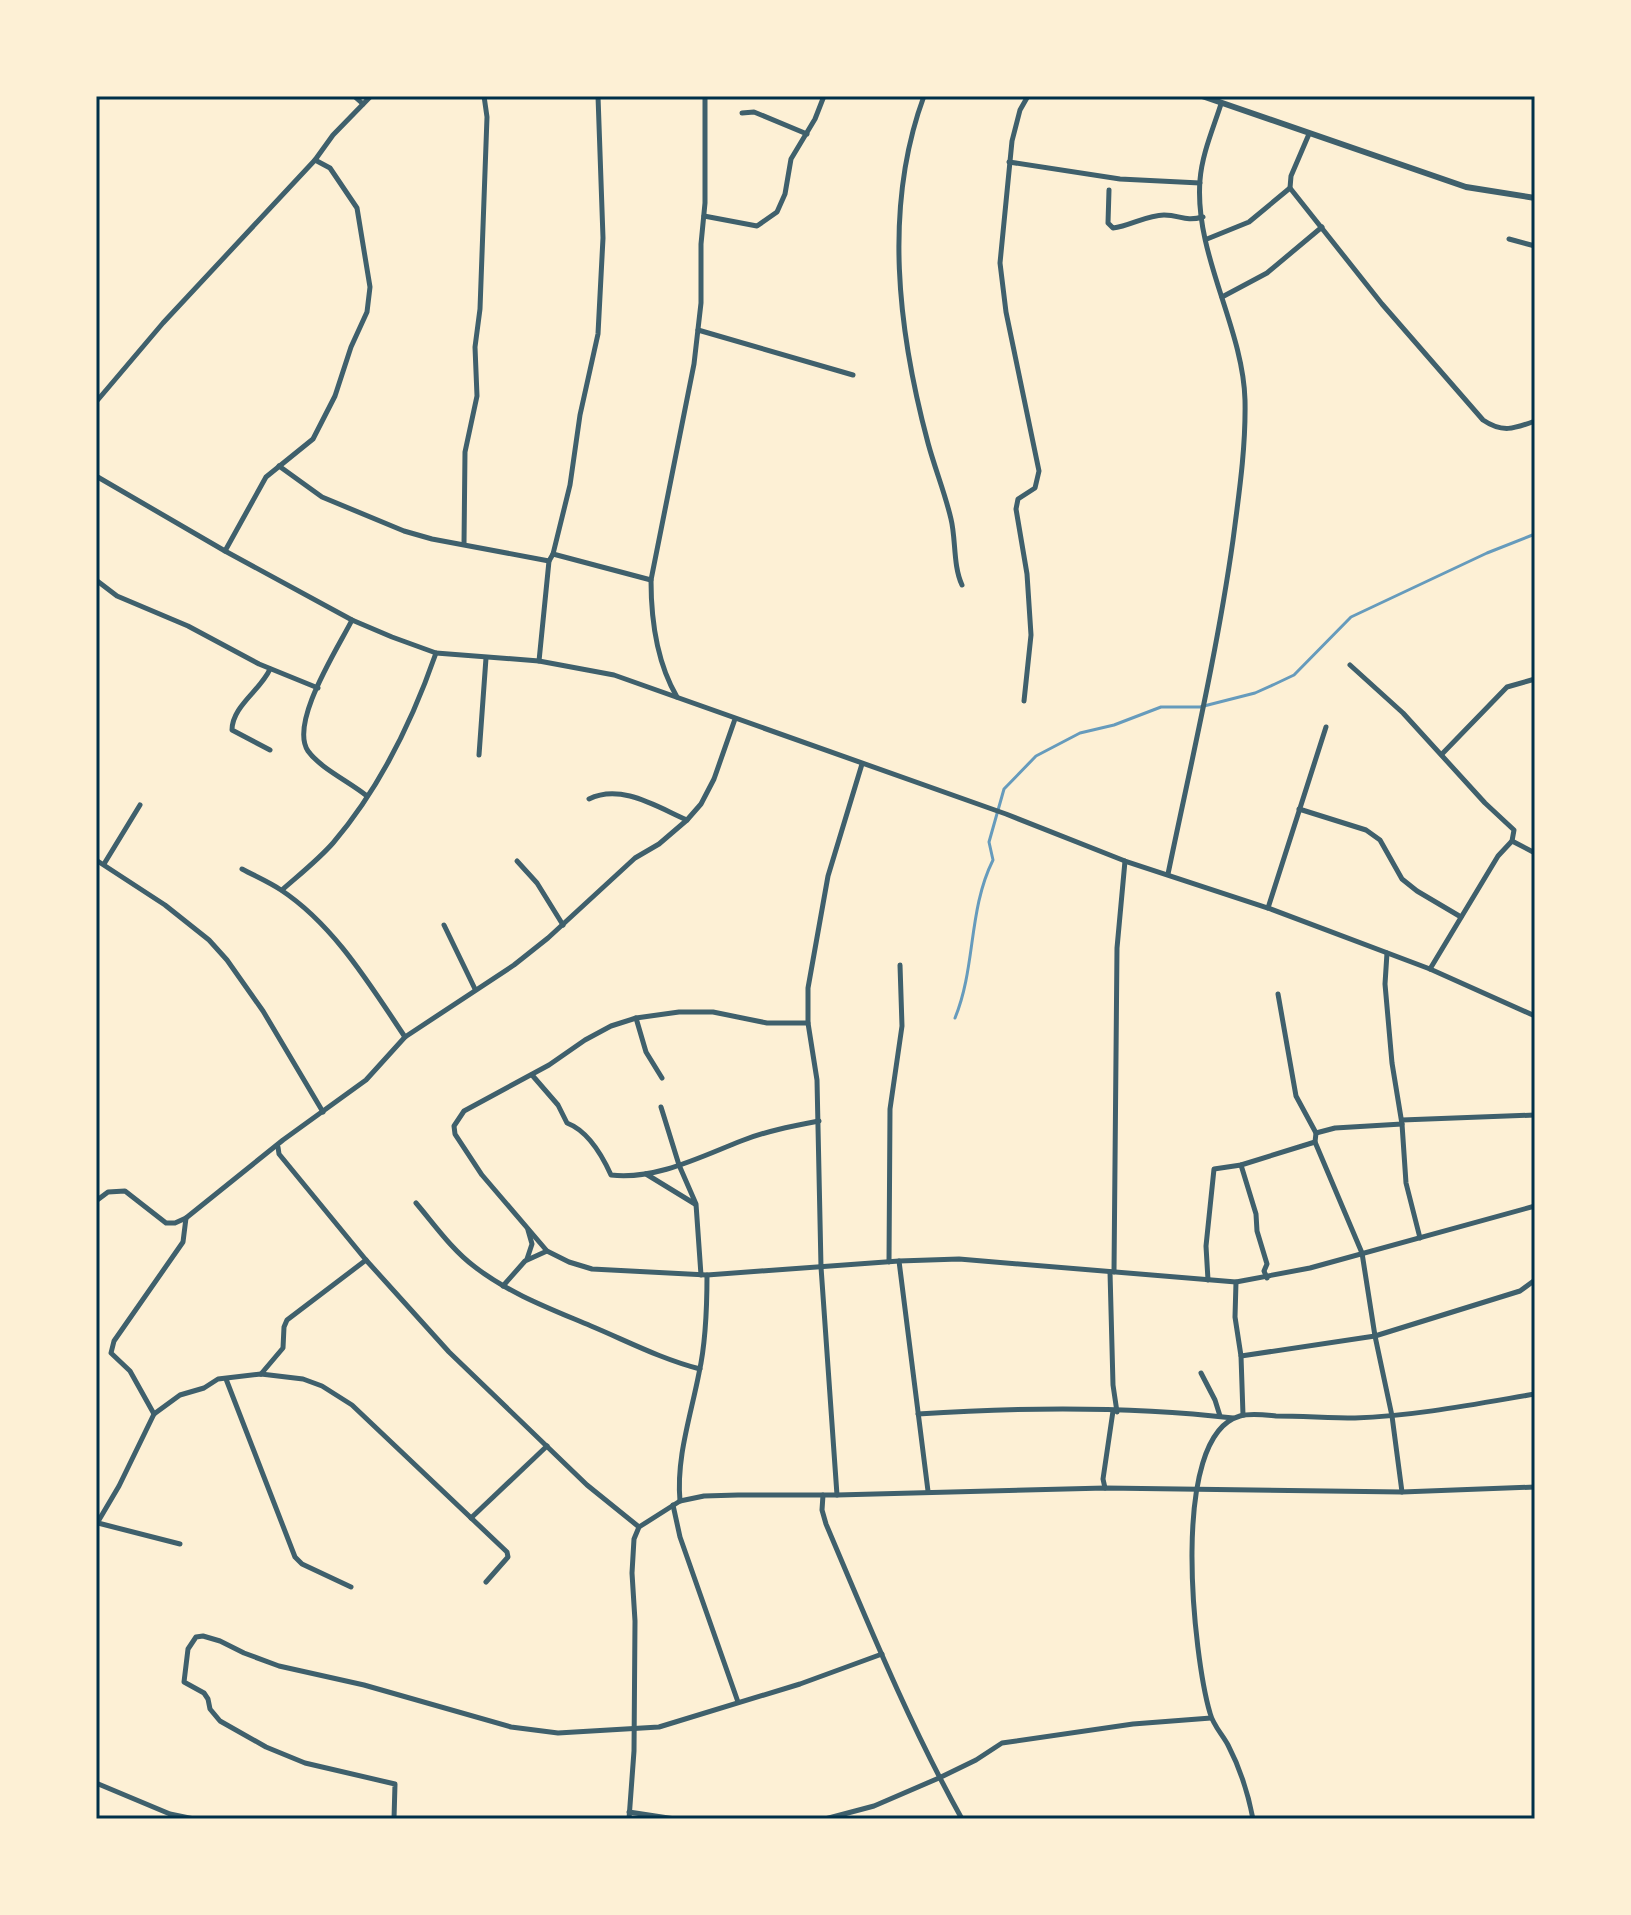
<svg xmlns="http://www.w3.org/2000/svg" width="1631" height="1915" font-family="'Asap Condensed',sans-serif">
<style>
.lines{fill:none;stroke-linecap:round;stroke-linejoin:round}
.stream{stroke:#669bbc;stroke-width:3}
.minor{stroke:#3f606c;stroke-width:5}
.tertiary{stroke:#3f606c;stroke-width:6}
.neatline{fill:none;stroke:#003049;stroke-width:3}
</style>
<rect width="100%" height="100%" fill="#fdf0d5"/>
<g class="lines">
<path class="stream" d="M955,1018c21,-51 13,-108 38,-158l-4,-18 15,-53 32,-33 44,-23 34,-8 47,-18h39l55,-14 20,-9 19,-9 57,-58 136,-64 48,-19"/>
<g class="minor">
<path d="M354,96l9,8"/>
<path d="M924,96c-41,111 -26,235 4,347 7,26 17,50 23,76 5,20 2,47 11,66"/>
<path d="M742,113l12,-1 53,22"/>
<path d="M1309,134l-18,42 -1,12 92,116 101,116c19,13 31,9 52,1"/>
<path d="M1009,162l111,17 80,4"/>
<path d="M1109,190l-1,33 5,5c17,-2 34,-13 51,-13 17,0 20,7 39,2"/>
<path d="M704,216l53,10 20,-14 8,-18 6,-35 24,-40 9,-23"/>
<path d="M1207,239l42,-17 41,-34"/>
<path d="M1509,239l26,7"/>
<path d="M1222,297l45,-24 55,-46"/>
<path d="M698,330l155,45"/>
<path d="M96,402l67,-79 152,-163 18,-25 38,-39"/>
<path d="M279,466l43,31 82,34 28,8 117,22 4,-7 98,26"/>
<path d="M96,476l129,75 127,69 40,17 44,16 103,8 75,14 392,139 119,47 143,47 162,61 105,47"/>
<path d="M464,544l1,-92 12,-56 -2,-49 5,-38 7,-192 -3,-21"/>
<path d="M225,551l41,-74 47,-38 22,-43 16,-49 16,-35 3,-25 -13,-79 -27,-40 -15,-8"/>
<path d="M553,554l17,-69 10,-70 18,-81 5,-96 -5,-142"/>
<path d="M96,580l21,16 71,30 71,38 59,24"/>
<path d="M352,620c-14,28 -63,103 -44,131 12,17 42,31 59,45"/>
<path d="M539,661l10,-100"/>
<path d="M1350,665l53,48 82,90 29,27 -2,11 -14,15 -68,113"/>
<path d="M270,669c-9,21 -38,37 -38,61l38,20"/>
<path d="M677,697c-20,-34 -26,-79 -26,-117l43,-216 7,-61v-59l4,-41v-107"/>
<path d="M1024,701l7,-66 -4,-61 -11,-65 2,-10 17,-11 4,-17 -33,-159 -6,-49 12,-122 8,-31 8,-14"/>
<path d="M1442,754l65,-67 28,-8"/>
<path d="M479,755l7,-97"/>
<path d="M589,799c32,-16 68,8 98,21"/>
<path d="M1299,809l67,21 14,10 22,39 15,12 44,26"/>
<path d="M1512,841l23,12"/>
<path d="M96,860l69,45 44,35 18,20 36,51 60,101"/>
<path d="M517,861l20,22 26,42"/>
<path d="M104,864l36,-59"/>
<path d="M242,869c13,7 27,13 39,21 53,35 89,95 124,147"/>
<path d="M1168,874c23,-111 49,-221 65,-334 6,-46 13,-93 12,-140 -2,-73 -51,-146 -45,-220 2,-26 13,-51 21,-76"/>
<path d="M282,890c17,-15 36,-30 51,-47 47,-55 79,-121 103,-190"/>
<path d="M1268,908l58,-181"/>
<path d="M444,925l31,64"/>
<path d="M1387,953l-2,31 7,79 10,61 4,59 14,55"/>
<path d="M1278,994l18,102 20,37 -1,9 47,111 13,83 17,80 10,76"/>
<path d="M636,1018l10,34 16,26"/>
<path d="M808,1023h-41l-54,-11h-34l-43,6 -25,8 -26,14 -36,25 -85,46 -10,15 1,8 27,41 65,76 22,11 23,7 115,6 192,-14 60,-2 277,23 74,-14 225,-62"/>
<path d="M532,1075l26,30 9,18c21,8 35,32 44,52 45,5 89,-18 130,-34 25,-10 52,-15 78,-20"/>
<path d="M661,1107l18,58 17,39 5,71"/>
<path d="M1402,1120l133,-5"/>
<path d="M1316,1133l19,-5 67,-4"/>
<path d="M278,1147l1,7 87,106 83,92 138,133 52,42"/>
<path d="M1241,1165l15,49 1,17 10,33 -3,7 3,7"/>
<path d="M646,1174l49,30"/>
<path d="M96,1201l12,-9 17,-1 41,32h9l11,-5 97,-78 83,-60 39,-43 109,-72 34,-27 87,-80 24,-14 28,-24 14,-16 13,-25 21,-60"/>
<path d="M416,1203c18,21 36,47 59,64 35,27 76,42 116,59 36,15 70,33 109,43"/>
<path d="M527,1259l5,-15 -4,-14"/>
<path d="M899,1261l29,230"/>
<path d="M889,1262l1,-153 12,-83 -2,-61"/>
<path d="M1110,1272l3,113 4,27"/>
<path d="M1114,1272l3,-324 8,-87"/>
<path d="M1208,1280l-2,-34 8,-77 27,-4 74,-23"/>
<path d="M1236,1282l-1,35 6,39 2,59"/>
<path d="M503,1286l22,-25 22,-10"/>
<path d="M1241,1356l134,-20 145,-45 15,-11"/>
<path d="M1201,1373l14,27 5,16"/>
<path d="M261,1374l22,-26 1,-21 3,-7 79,-60"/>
<path d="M226,1379l69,178 7,7 49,23"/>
<path d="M154,1414l-24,-43 -19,-18 3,-12 69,-99 3,-24"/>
<path d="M918,1414c105,-7 211,-8 315,4"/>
<path d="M1105,1488l-2,-9 10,-68"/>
<path d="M823,1495l-1,15 4,14c42,99 83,200 136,295"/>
<path d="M837,1495l-16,-228 -4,-187 -9,-57v-35l20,-112 34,-112"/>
<path d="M680,1501c-4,-43 11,-86 19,-128 7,-31 8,-66 8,-98"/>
<path d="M673,1505l7,32 58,165"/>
<path d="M471,1518l76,-72"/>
<path d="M98,1523l82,21"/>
<path d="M96,1525l23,-39 35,-72 26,-19 24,-7 14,-9 43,-5 42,5 19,7 30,19 155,147 1,5 -22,25"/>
<path d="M96,1783l74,31 24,5"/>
<path d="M629,1812l46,7"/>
<path d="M394,1819l1,-35 -90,-21 -39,-16 -46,-26 -10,-12 -2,-10 -4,-6 -20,-11 4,-33 8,-12 7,-1 17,5 24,12 35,13 85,19 147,42 47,6 101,-6 141,-43 82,-30"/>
<path d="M629,1819l5,-68 1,-130 -3,-48 2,-34 5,-12 41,-26 24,-5 34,-1h99l268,-7 297,4 133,-5"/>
<path d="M825,1819l49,-13 65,-28 37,-18 26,-17 131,-19 78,-6"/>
<path d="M1253,1819c-5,-26 -13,-51 -25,-74 -6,-11 -15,-20 -18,-32 -16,-54 -42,-277 30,-297 11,-3 25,-1 36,0 26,0 53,2 79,2 60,-2 121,-14 180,-24"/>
</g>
<path class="tertiary" d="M1202,96l264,91 69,11"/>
</g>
<rect width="1631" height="1915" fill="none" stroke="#fdf0d5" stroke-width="196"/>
<rect x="98" y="98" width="1435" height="1719" class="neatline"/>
</svg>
